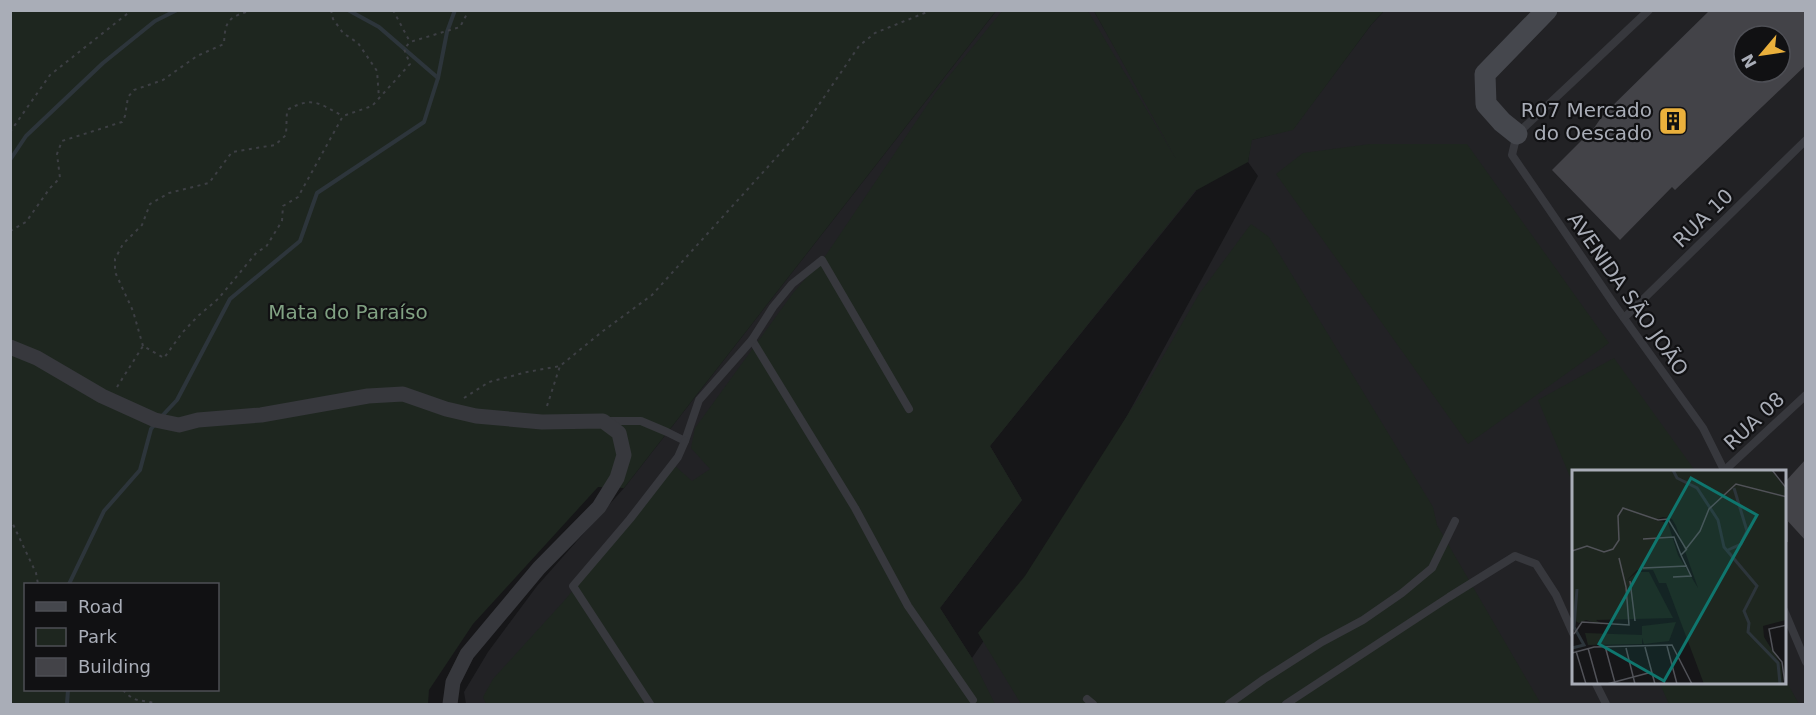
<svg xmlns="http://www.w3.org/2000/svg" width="1816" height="715" font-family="'DejaVu Sans',sans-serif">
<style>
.built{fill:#222225;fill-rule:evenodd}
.green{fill:#1e261f;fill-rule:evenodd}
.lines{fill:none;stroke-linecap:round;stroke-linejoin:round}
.stream{stroke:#2d353b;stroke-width:4}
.building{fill:#434348;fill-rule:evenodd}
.path{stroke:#3d3f44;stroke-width:2;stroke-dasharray:3 4.5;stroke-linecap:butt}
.lane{stroke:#37383d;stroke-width:8}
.street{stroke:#37383d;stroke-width:15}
.secondary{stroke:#45474d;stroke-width:21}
.labels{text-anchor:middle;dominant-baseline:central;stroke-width:4.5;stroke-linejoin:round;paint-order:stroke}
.poi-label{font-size:20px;fill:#a9adb7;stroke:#111113;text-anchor:end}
.street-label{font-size:20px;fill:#a9adb7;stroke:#111113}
.park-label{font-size:20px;fill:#81a283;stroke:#111113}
.inset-river{fill:none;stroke:#2d353b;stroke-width:3}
.inset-road{fill:none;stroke:#515258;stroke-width:1.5}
.view{fill:#0f766e;fill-opacity:0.15;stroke:#0f766e;stroke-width:3}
.inset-edge{fill:none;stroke:#a9adb7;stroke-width:3}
</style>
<rect width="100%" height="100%" fill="#161618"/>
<path class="built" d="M996,11h98l102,180 -206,255 32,54 -82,108 32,50 114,-167 172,-315 -10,-14 3,-22 42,-11 78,-104 13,-14h421v693h-1339l-2,-12 24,-40 49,-66 87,-98zM1744,36h36v36h-36zM1573,472h211v212h-211z"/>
<g class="green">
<path d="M10,11h986l-372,477 -26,-1 -125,137 -44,66 -1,14h-417zM26,584h192v106h-192z"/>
<path d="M1002,11h86l88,148 -82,-148h290l-13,14 -78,105 -41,10 -4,22 -53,29 -205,255 32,54 -82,108 32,50 23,46h-509l-3,-7 10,-18 71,-78 111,-135 17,15 18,-12 -19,-21 4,-20 98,-135 33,-38 110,-163z"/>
<path d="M1370,144h97l142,199 -141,101 -192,-270 27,-21z"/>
<path d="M1251,224l18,13 164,270 4,18 104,179h-520l-43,-71 47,-57 121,-190 53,-92z"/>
<path d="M1614,358l82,114h-123v12l-35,-84z"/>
<path d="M1785,679l14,25h-130l-9,-20h124z"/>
</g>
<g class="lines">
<g class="stream">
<path d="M348,10l31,17 59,51"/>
<path d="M10,160l16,-24 77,-73 52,-42 22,-11"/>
<path d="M162,416l15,-16 53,-101 70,-58 17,-48 107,-71 14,-44 9,-46 8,-22"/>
<path d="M69,584l35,-73 36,-41 11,-41 4,-5"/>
<path d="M67,704l1,-14"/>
</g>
</g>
<g class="building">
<path d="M1710,10h96v55l-131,125 -3,-3 -52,53 -68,-70 42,-42 9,-13zM1744,36h36v36h-36z"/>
<path d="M1806,459v82l-21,-23v-36z"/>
</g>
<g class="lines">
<g class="path">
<path d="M331,10l2,9 10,14 15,10 19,28 2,27"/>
<path d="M393,10l17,32"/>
<path d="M10,132l40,-57 82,-65"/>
<path d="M10,231l16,-9 24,-34 10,-10 -3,-24 5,-13 60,-19 3,-6 3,-19 6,-7 29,-10 34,-24 27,-12c1,-25 5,-27 29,-34"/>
<path d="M143,346l-10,-35 -18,-39v-13l8,-15 19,-19 8,-21 19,-11 40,-10 23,-31 43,-7 11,-10 1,-25c26,-14 31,-7 56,6"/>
<path d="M117,387l26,-41 21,12 18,-25 16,-17 20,-17 39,-47 9,-5 16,-26 1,-15 15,-9 45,-81 29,-10 38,-42 -6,-15 6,-7 50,-15 9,-17"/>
<path d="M464,398l25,-16 38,-10 33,-6 43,-35 49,-36 151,-167 56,-82 16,-13 57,-23"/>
<path d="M547,406l13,-40"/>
<path d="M10,518l26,55 2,11"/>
<path d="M123,690c14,15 18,8 33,14"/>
</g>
<g class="lane">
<path d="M1649,10l-132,124 -5,21 104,152 87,121 22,44"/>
<path d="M1624,318l182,-178"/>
<path d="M752,340l103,168 53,98 65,94"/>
<path d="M608,421h33l26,11 18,9 14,-41 53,-60 21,-33 19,-23 30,-24 87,149"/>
<path d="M1725,470l81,-75"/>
<path d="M1784,610l22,52"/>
<path d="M1596,684l10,20"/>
<path d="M1087,699l6,5"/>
<path d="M650,704l-77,-118 57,-67 48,-62 7,-16"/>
<path d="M1229,704l35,-25 58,-37 41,-22 39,-27 30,-25 23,-47"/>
<path d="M1286,704l163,-107 66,-41 21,8 20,31 17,38"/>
</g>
<path class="street" d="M10,347l27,11 65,38 53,24 24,5 19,-5 63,-5 107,-19 35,-2 43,15 30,7 66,6 61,-1 16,12 5,22 -7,23 -18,29 -60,61 -72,86 -14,28 -3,22"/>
<path class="secondary" d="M1517,134l-15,-12 -16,-18 -1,-30 62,-64"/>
</g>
<defs>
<g id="building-square" transform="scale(1.5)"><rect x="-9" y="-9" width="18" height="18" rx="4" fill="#eab03c" stroke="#111113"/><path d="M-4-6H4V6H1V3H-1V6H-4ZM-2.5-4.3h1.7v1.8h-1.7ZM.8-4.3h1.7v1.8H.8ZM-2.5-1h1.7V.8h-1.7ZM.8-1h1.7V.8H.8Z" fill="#111"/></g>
</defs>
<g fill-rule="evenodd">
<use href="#building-square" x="1673" y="121"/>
</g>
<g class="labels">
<g class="poi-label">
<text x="1652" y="110">R07 Mercado<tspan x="1652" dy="23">do Oescado</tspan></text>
</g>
<g class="street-label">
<text transform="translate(1703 218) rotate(-44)">RUA 10</text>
<text transform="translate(1628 294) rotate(55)">AVENIDA SÃO JOÃO</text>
<text transform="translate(1754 421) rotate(-43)">RUA 08</text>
</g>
<g class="park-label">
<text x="348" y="312">Mata do Paraíso</text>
</g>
</g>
<g transform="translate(1572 470)">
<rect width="214" height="214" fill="#161618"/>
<path d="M0,0h199l15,19v131l-23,6 1,11 17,27 2,20h-79l-38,-101h-7l-6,-13h-16l-11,11 11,-9h12l24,46 -77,2 7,5 -17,-5 -7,3 -7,-4zM91,47l9,2 4,7 22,62 -20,-33 -10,-32 -13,-3zM104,152l-7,19 -25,3 -2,-6v6l-54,1 -3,-12 57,2v-9z" fill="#1e261f" fill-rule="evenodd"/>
<path class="inset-river" d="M101,0l4,8 20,10 21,32 6,27 33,39 -13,25 5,12 -1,9 30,31 2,21M156,80l13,-6 6,-13 -13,-43M0,178l12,-3 -10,-18 3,-38"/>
<path class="inset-road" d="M200,0l15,19M215,51v21M71,69l31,-2 7,18M0,81l15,-5 17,6 9,-3 6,-9 -1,-24 5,-8 35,12 10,-1 18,30 14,-18 9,-22 27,-25 51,13M71,98l44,-2M101,107l18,-1 -10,-21 6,-6M58,111l5,40M2,164l8,-12 47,3 -3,-38 -7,-29M33,176l10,37M95,176l10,38M73,177l10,37M16,178l10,36M54,178l9,36M4,181l10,33M0,183l22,-6 78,-2 20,39M35,214l45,-12M213,214l-3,-22 -9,-11 -4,-22 18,-4"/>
<path class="view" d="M119,8l66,37 -93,166 -65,-37z"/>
<rect width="214" height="214" class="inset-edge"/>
</g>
<rect width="1816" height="715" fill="none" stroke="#a9adb7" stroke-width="24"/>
<rect x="24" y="583" width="195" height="108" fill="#111113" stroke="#4e4f55" stroke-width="1.5"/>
<rect x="36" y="602" width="30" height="9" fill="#45474d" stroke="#4e4f55" stroke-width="1.5"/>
<text x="78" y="613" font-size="18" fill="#a9adb7">Road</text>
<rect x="36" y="628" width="30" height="18" fill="#1e261f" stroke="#4e4f55" stroke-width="1.5"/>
<text x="78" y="643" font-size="18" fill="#a9adb7">Park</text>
<rect x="36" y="658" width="30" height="18" fill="#434348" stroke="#4e4f55" stroke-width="1.5"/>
<text x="78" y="673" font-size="18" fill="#a9adb7">Building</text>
<g transform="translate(1762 54) rotate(241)"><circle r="28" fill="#111113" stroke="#4e4f55" stroke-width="1.5"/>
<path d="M0-4.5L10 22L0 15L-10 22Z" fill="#eab03c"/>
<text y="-9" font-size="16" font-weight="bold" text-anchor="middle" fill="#a9adb7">N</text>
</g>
</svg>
